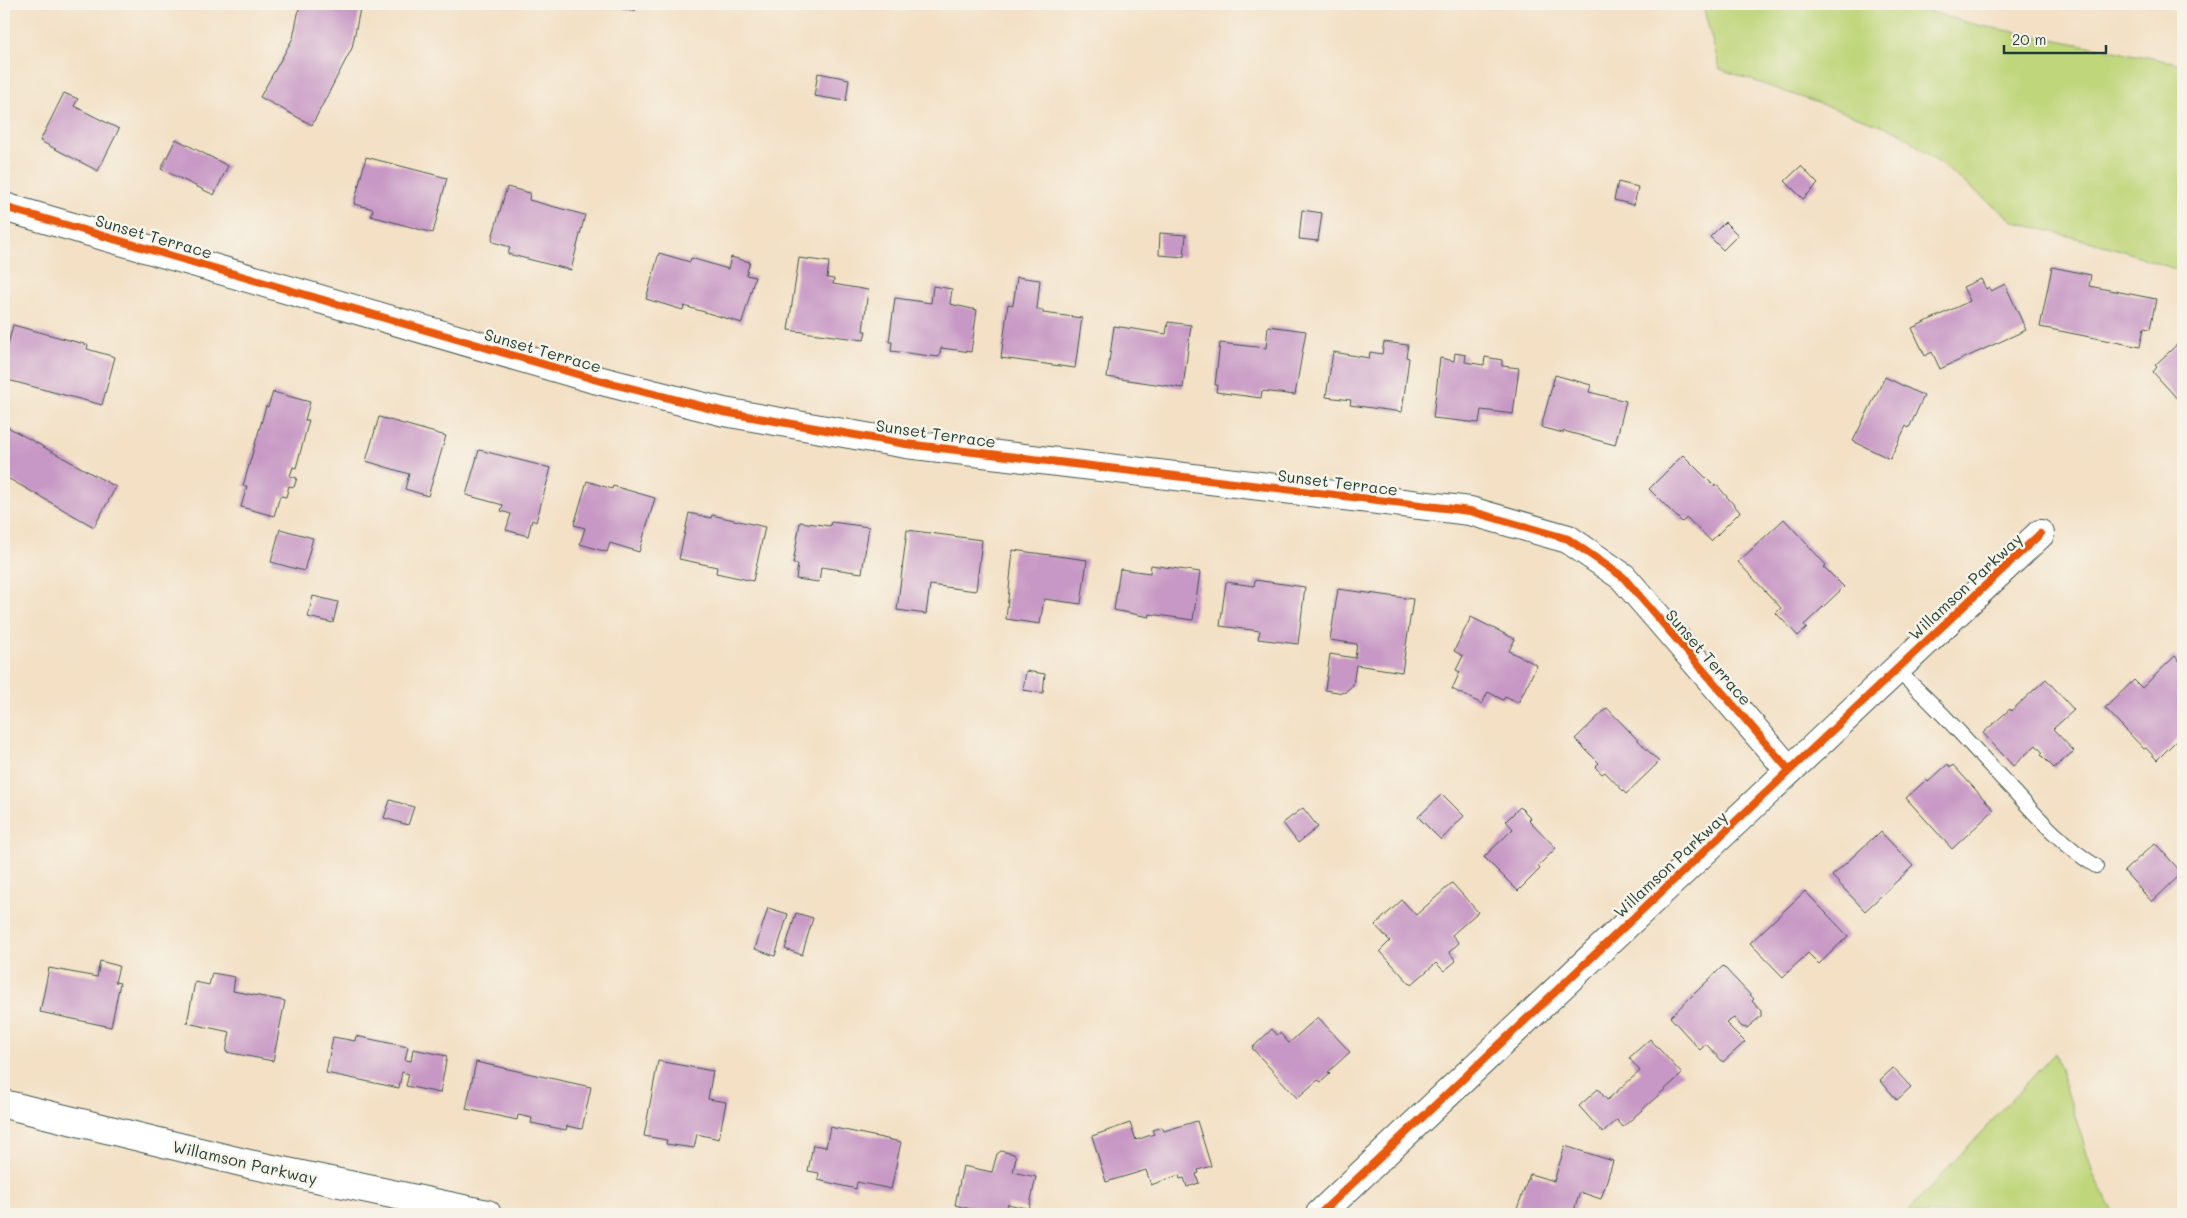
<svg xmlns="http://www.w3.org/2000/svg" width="2187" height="1218" font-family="Mali,sans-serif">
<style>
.green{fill:#bfd67a;stroke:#6f8a57}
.building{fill:#c798c5}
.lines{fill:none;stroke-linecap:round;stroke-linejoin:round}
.lane-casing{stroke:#3f554a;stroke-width:16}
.street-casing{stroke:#3f554a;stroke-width:30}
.lane{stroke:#fff;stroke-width:14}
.street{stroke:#fff;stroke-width:28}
.cycleway-casing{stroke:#f7f3e8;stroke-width:11}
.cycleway{stroke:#e8590c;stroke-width:8}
.labels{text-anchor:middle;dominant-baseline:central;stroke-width:5;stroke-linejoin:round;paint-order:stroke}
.street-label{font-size:16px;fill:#1f3d34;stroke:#f7f3e8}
</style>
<rect width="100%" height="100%" fill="#f7f3e8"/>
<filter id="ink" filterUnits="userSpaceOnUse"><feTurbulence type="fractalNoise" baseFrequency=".02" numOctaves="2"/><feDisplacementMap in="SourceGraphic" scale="10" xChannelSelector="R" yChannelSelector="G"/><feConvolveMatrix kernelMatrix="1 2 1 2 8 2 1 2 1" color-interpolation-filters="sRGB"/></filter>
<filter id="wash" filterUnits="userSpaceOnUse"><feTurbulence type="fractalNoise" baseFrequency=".0096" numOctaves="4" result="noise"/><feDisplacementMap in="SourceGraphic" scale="20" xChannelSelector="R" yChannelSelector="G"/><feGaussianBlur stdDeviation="1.12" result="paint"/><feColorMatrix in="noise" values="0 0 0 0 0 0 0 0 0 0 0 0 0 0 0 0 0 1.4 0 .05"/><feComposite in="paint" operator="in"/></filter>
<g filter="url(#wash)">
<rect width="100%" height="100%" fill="#f3e0c5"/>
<g class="green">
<path d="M1705,4h199l69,20 210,40v208l-65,-23 -103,-27 -117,-91 -178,-62 -17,-62z"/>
<path d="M2055,1053l39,123 19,36 17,2h-225z"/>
</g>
<g id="blocks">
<g class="building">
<path d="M300,4h61l-9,44 -40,77 -52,-28 33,-59z"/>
<path d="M595,4h41l-1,7z"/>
<path d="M818,73l31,6 -3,22 -32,-5z"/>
<path d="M64,93l14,6 -4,7 45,23 -21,42 -58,-30z"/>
<path d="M176,139l52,27 -14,29 -53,-26z"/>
<path d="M366,157l81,21 -14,55 -62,-17 2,-7 -19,-5z"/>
<path d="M1801,166l17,18 -15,15 -18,-18z"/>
<path d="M1618,182l20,5 -4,18 -20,-5z"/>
<path d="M507,187l23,6 -1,7 56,15 -14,55 -63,-16 2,-7 -17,-5 -1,-4z"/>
<path d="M1302,210l20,3 -4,28 -19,-2z"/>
<path d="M1725,222l13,13 -15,15 -13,-13z"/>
<path d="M1160,233l26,2 -2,22 -25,-2z"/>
<path d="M659,253l31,9 1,-4 37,11 3,-12 19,5 -4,13 9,2 -13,46 -58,-17 -1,4 -37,-11z"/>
<path d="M799,258l30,4 -2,16 7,1 -1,5 35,6 -5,41h3l-2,9 -76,-10z"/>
<path d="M2052,267l39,8 -2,11 67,13 -6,30 -6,-1 -4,19 -100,-20z"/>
<path d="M1017,277l23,3 -3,29 6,1v3l39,5 -7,50 -74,-10 7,-54 5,1z"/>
<path d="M1981,279l5,10 3,-2 2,4 14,-7 21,46 -86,39 -8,-17 -7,4 -13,-28 58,-27 -7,-14z"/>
<path d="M933,286l19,3 -2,15 27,6 -6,42 -30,-4 -2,9 -48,-6 1,-9h-3l6,-44 36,5z"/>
<path d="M1168,322l23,3 -8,63 -76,-11 7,-51 52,8z"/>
<path d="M13,325l75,20 -1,4 28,8 -13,48 -98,-26v-19z"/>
<path d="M1268,326l38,5 -11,64 -33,-4 -1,7 -45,-6 1,-7h-2l5,-42 46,5z"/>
<path d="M2183,339v66l-30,-33 4,-5 -2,-2z"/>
<path d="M1384,342l24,3 -2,12 3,1 -7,54 -52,-7 1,-5 -25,-3 7,-45 36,6 1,-6 12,2z"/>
<path d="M1455,353l11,2 -1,7 19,3 1,-8 17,3v6l17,2 -6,46 -32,-4 -2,13 -46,-5 7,-60 14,3z"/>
<path d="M1555,375l36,10 -2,7 37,9 -11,44 -51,-14 -1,2 -22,-6z"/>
<path d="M1885,377l39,19 -15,32 -3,-2 -16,33 -37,-18z"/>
<path d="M273,392l37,10 -5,18h4l-13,48 -3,-1 -3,9 7,2 -3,9 -5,-1 -3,11 -6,-1 -6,20 -33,-9 6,-21h-4l23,-80 2,1z"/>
<path d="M379,417l67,19 -18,60 -23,-7 4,-15 -43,-13z"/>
<path d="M4,425l112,62 -22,40 -90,-51z"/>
<path d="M479,450l72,18 -15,54 -4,-2 -4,16 -22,-6 5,-16 -10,-3 2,-6 -37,-10z"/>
<path d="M1683,455l31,31 2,-2 24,28 -29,29 -24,-23 -5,4 -33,-33z"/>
<path d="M587,481l25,8 1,-3 42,12 -16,54 -29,-9 -3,9 -27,-8 5,-16 -11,-3z"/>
<path d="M689,513l22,5 1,-3 53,12 -12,54 -37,-8 1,-6 -38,-8z"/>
<path d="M1784,519l42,46 -2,2 20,20 -40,38 3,3 -9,8 -22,-23 5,-5 -43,-46z"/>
<path d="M800,522l30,4 1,-4 38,5 -7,46 -41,-6 -2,15 -23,-3 2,-15h-5z"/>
<path d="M280,529l33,9 -9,33 -33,-9z"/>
<path d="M907,530l75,10 -6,51 -46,-6 -4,29 -29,-4z"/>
<path d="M1013,550l74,10 -6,44 -37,-5 -4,25 -34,-5z"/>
<path d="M1151,565l49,7 -7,48 -43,-6 -1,3 -35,-7 6,-41 30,4z"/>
<path d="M1255,580l50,7 -7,57 -40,-5 2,-8 -40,-5 6,-44 28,4z"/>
<path d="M1338,589l75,10 -11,73 -46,-7 -3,20 -9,8 -19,-3 5,-36 25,4 2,-14 -27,-4z"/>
<path d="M313,596l25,6 -5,21 -25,-6z"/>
<path d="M1471,617l44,22 -6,12 28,14 -19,38 -13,-6 -2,3 -15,-8 -6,12 -30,-15 8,-17 -4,-2 7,-14 -9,-5z"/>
<path d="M2175,656l8,9v69l-26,26 -11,-12 -2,1 -39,-41 29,-28 8,8z"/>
<path d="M1026,671l19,3 -2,19 -20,-3z"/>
<path d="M2046,679l28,31 -21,19 21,22 -20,17 -13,-13 2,-2 -7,-8 -23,21 -30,-33 27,-24 1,2z"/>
<path d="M1607,708l52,54 -33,32 -21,-22 -3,2 -7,-7 4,-4 -24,-24z"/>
<path d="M1948,764l2,4 3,-3 41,45 -42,39 -46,-51 20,-18 2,2z"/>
<path d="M1442,794l22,22 -23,24 -23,-23z"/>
<path d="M390,800l24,7 -6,18 -24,-7z"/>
<path d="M1520,807l11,11 -2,2 27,28 -18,18 2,3 -22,22 -34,-34 29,-28 -7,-8z"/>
<path d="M1303,808l15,19 -20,16 -15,-20z"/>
<path d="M1881,832l32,34 -48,45 -33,-35 43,-40 1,1z"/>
<path d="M2155,843l27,30 -30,29 -28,-31z"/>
<path d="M1452,883l26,29 -26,23 7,8 -10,9 7,9 -12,10 -8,-8 -25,22 -31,-34 10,-10 -15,-16 27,-25 14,15z"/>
<path d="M1805,891l43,45 -29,28 -11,-11 -25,24 -33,-34z"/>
<path d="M768,908l20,6 -13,42 -20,-7z"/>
<path d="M796,913l17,5 -11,37 -17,-6z"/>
<path d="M100,961l19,5 -4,16 5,1 -9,44 -71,-15 9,-44 48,9z"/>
<path d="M1723,966l31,33 -2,2 9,10v5l-14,12 -5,-1 -8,-9 -8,5 19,19 -22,20 -17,-18 -6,6 -30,-33z"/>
<path d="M212,973l23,4 -2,14 52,10 -12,60 -47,-9 4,-20 -43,-9 8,-41 14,3z"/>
<path d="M1318,1017l32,35 -22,20 2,2 -9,8 -3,-2 -21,18 -45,-50 20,-19 5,6 3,-2 9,10z"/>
<path d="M356,1036l52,11 -3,13 6,1 2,-12 34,7 -7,37 -34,-7 3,-12 -7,-2 -3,16 -73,-15 7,-36 22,4z"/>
<path d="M1650,1039l32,35 -59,53 -6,-7 -14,13 -24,-27 19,-17 9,11 33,-29 -11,-13z"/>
<path d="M658,1061l55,10 -5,28 18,3 -7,37 -22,-5 -3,14 -28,-4 1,-4 -23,-4z"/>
<path d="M476,1062l115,25 -9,42 -15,-3 -1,4 -35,-7 1,-5 -14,-3 -1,5 -51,-11z"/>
<path d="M1893,1068l18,19 -14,13 -17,-20z"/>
<path d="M1197,1121l14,45 -13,4 1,3 -3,1 3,9 -12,4 -3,-9 -4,1 -1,-4 -28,10 -5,-15 -40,12 -14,-46 38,-13 6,17 18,-6 -2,-4 10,-3 2,4z"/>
<path d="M830,1127l71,15 -10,47 -34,-7 -1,7 -38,-9 1,-7 -11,-2 5,-26 13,2z"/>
<path d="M1565,1146l48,15 -12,38 -21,-7 -7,22h-58l15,-40 24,7z"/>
<path d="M1001,1151l13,3 2,3 -3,15 23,5 -7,32 -21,-5 -3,10h-28l1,-3 -23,-6 8,-39 29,6 5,-18z"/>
</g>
</g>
</g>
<g filter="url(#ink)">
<use href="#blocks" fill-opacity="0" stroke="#3f554a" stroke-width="1"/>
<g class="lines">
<g class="lane-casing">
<path id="lane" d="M1896,670c42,36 77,78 115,118 26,28 52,58 85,78"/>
</g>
<g class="street-casing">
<g id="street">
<path d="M4,207l590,172 130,33 182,32 564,67 98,28 55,38 166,193"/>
<path d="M4,1104l245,60 238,50"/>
<path d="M1320,1214l720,-680"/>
</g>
</g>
<use href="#lane" class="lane"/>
<use href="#street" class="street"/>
<g class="cycleway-casing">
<g id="cycleway">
<path d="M4,207l590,172 130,33 182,32 564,67 98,28 55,38 166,193"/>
<path d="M1320,1214l720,-680"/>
</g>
</g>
<use href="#cycleway" class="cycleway"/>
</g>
</g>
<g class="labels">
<g class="street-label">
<text transform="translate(154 236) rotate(16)">Sunset Terrace</text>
<text transform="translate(543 350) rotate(16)">Sunset Terrace</text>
<text transform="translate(936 433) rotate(8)">Sunset Terrace</text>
<text transform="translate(1338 482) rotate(7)">Sunset Terrace</text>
<text transform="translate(1965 586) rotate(-43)">Willamson Parkway</text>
<text transform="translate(1709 657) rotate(49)">Sunset Terrace</text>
<text transform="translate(1670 864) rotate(-43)">Willamson Parkway</text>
<text transform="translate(245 1162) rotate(13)">Willamson Parkway</text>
</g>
</g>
<rect width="2187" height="1218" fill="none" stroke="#f7f3e8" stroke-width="20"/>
<path d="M2004 45v8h102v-8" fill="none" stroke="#1f3d34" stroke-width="2.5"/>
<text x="2012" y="45" font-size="15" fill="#1f3d34" stroke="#f7f3e8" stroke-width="4" paint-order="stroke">20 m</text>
</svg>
